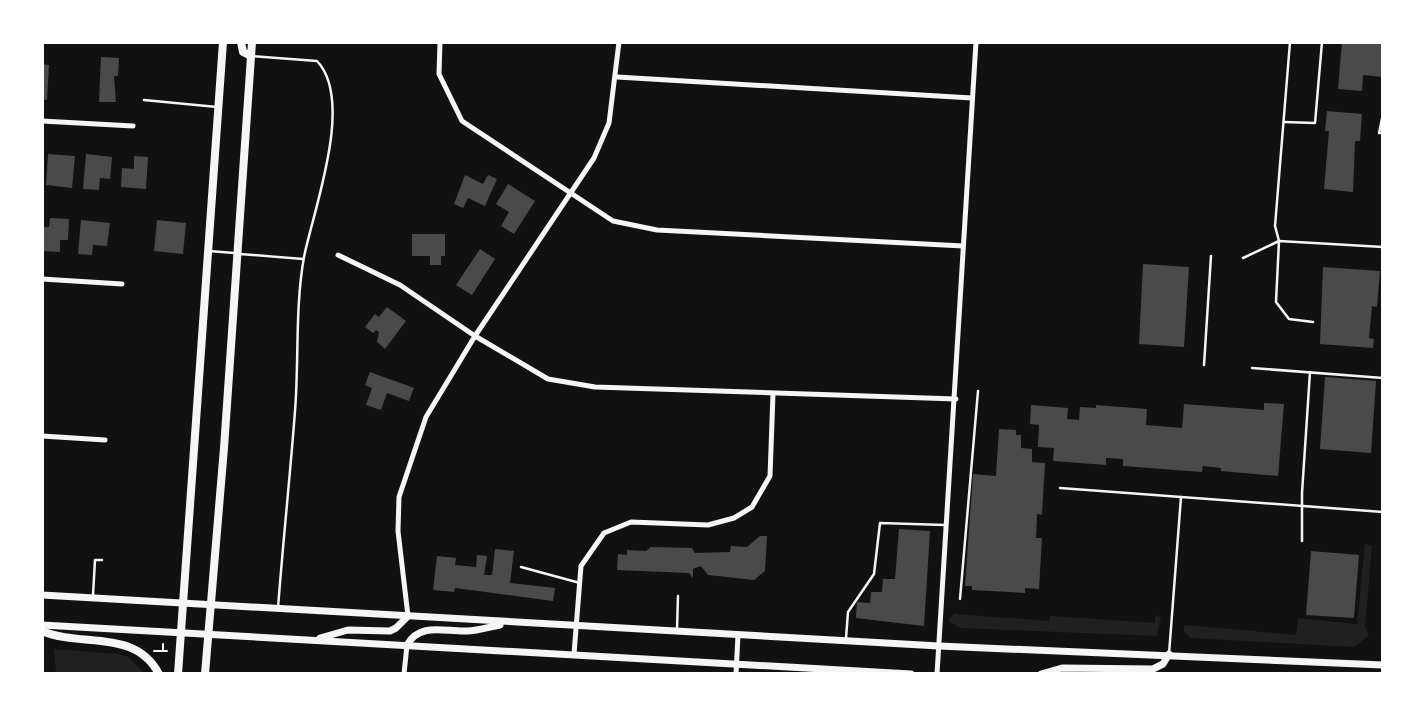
<svg xmlns="http://www.w3.org/2000/svg" width="1425" height="716" font-family="Barlow,sans-serif">
<style>
.green{fill:#202020}
.building{fill:#4a4a4a}
.lines{fill:none;stroke-linecap:round;stroke-linejoin:round}
.path{stroke:#f5f5f5;stroke-width:2}
.service{stroke:#f5f5f5;stroke-width:2.5}
.minor{stroke:#f5f5f5;stroke-width:5}
.secondary{stroke:#f5f5f5;stroke-width:7}
.primary{stroke:#f5f5f5;stroke-width:8}
</style>
<rect width="100%" height="100%" fill="#111"/>
<g class="green">
<path d="M1365,544l7,2 -7,80 4,9 -15,12 -163,-9 -7,-6v-7l112,10 2,-17 59,6z"/>
<path d="M954,614l95,7 1,-5 105,7v-8l6,2 -4,19 -196,-8 -13,-7z"/>
<path d="M54,649l64,5 9,2 18,18 -89,-2z"/>
</g>
<g class="building">
<path d="M1342,42h41v35l-20,-2 -1,16 -24,-2z"/>
<path d="M101,57l18,1 -1,18h-4l2,26h-17z"/>
<path d="M42,64l7,1 -2,35 -5,-1z"/>
<path d="M1327,111l35,3 -2,27h-5l-2,51 -29,-3 5,-58h-4z"/>
<path d="M48,154l27,2 -3,32 -26,-3z"/>
<path d="M86,154l26,3 -2,22 -10,-1 -1,12 -16,-1z"/>
<path d="M134,156l14,1 -2,32 -25,-2 1,-19 12,1z"/>
<path d="M465,175l18,9 5,-9 9,4 -12,27 -17,-8 -5,10 -9,-4z"/>
<path d="M508,184l27,17 -21,33 -13,-8 8,-14 -13,-8z"/>
<path d="M50,218l19,1 -1,21h-8v12l-17,-1 1,-24h5z"/>
<path d="M81,220l29,3 -3,23 -14,-1 -1,10 -14,-1z"/>
<path d="M157,220l29,3 -3,31 -29,-3z"/>
<path d="M412,234h33v22h-4v9h-11v-9h-18z"/>
<path d="M480,249l15,10 -23,36 -16,-10z"/>
<path d="M1143,264l46,3 -5,80 -45,-3z"/>
<path d="M1323,267l57,4 -3,36 -5,-1 -3,32 5,1 -1,9 -53,-4z"/>
<path d="M387,307l19,14 -21,28 -8,-7 2,-10 -3,-2 -3,3 -8,-6 10,-13 4,3z"/>
<path d="M370,372l44,16 -5,13 -22,-8 -6,17 -15,-5 6,-17 -7,-3z"/>
<path d="M1325,377l51,4 -5,72 -51,-4z"/>
<path d="M1264,403l20,1 -6,72 -57,-5v-3l-18,-2 -1,6 -79,-6v-7l-17,-1v7l-53,-4 1,-13 -16,-1 1,-22 -9,-1 1,-19 37,3 -1,11 12,1 1,-13 16,1v-3l51,4 -1,16 36,3 2,-24 80,6z"/>
<path d="M999,429l17,1v5h5v13l11,1v13l13,1 -3,52 -5,-1 -1,24h6l-3,51 -14,-1v5l-53,-3v-4h-7l8,-112 23,2z"/>
<path d="M899,529l31,2 -6,95 -68,-8 1,-16 13,1 1,-11h11l1,-13h12z"/>
<path d="M760,536h7l-2,35 -11,9 -46,-5 -7,-9 -8,3v9l-4,-5 -72,-3 1,-16 9,1v-5l19,1 5,-4 41,1 3,5 35,-1 1,-6 16,1z"/>
<path d="M495,549l19,2 -4,32 45,5 -2,13 -98,-13 -1,4 -21,-2 4,-34 19,2 -1,7 21,2 1,-12 10,1 -3,19h8z"/>
<path d="M1311,551l48,4 -5,63 -48,-3z"/>
</g>
<g class="lines">
<g class="path">
<path d="M163,650v-6"/>
<path d="M154,651h13"/>
</g>
<g class="service">
<path d="M1290,42l-15,184 4,15 -3,61 13,17 24,3"/>
<path d="M252,56l65,5c38,40 -4,150 -13,196 -9,50 -5,104 -9,154 -5,66 -12,131 -17,197"/>
<path d="M144,100l73,7"/>
<path d="M1383,114l-4,19h4"/>
<path d="M1284,122l31,1 7,-81"/>
<path d="M209,251l25,2"/>
<path d="M240,254l63,5"/>
<path d="M1243,258l36,-17 104,6"/>
<path d="M1204,365l7,-109"/>
<path d="M1252,368l131,10"/>
<path d="M1060,488l323,24"/>
<path d="M1302,541v-48l8,-121"/>
<path d="M521,567l59,16"/>
<path d="M93,595l2,-35h7"/>
<path d="M960,599l18,-208"/>
<path d="M677,629l1,-33"/>
<path d="M846,638l2,-26 26,-38 6,-51 65,2"/>
<path d="M1169,654l12,-157"/>
</g>
<g class="minor">
<path d="M440,42l-1,32 23,47 151,100 44,9 306,16"/>
<path d="M617,77l355,21"/>
<path d="M42,121l91,5"/>
<path d="M338,255l62,30 75,51 73,43 47,8 361,12"/>
<path d="M42,279l80,5"/>
<path d="M42,436l63,4"/>
<path d="M408,616l-10,-85 1,-34 27,-80 49,-81 119,-178 15,-35 10,-81"/>
<path d="M574,654l7,-88 23,-33 27,-11 77,3 26,-7 18,-11 18,-31 3,-82"/>
<path d="M404,674l3,-29"/>
<path d="M736,674l2,-39"/>
<path d="M937,674l39,-632"/>
</g>
<g class="secondary">
<path d="M42,595l897,51 444,19"/>
<path d="M42,625l869,49"/>
<path d="M320,638l28,-8 42,1 6,-3 12,-12"/>
<path d="M407,645c13,-23 37,-13 60,-14 11,0 22,-4 33,-6"/>
<path d="M1041,674l21,-6 91,1 10,-5 6,-10"/>
</g>
<g class="primary">
<path d="M241,42l2,10 8,4"/>
<path d="M42,631c40,17 93,-3 117,43"/>
<path d="M178,674l45,-632"/>
<path d="M205,674l19,-226 28,-406"/>
</g>
</g>
<rect width="1425" height="716" fill="none" stroke="#ffffff" stroke-width="88"/>
</svg>
